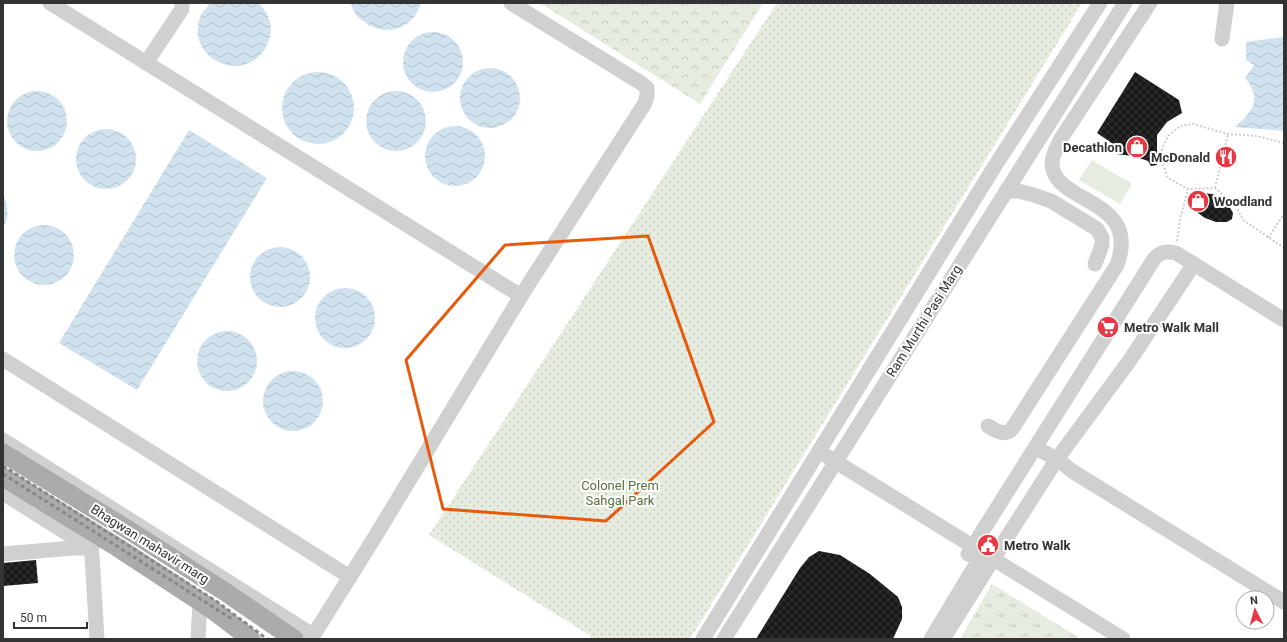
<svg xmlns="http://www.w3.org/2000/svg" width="1287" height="642" font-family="Roboto,sans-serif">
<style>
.grass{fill:url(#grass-tufts)}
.forest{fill:url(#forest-crowns)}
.park{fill:url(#park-dots)}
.garden{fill:#e6ecdf}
.water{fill:url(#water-waves)}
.building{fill:url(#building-cross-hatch)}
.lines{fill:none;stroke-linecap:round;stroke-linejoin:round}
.path{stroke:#cdcdcd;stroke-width:2;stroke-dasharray:2 2;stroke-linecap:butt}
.minor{stroke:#d0d0d0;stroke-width:15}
.major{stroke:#ababab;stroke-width:19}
.rail{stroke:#888;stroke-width:3;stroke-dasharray:4 3;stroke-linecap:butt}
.marked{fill:none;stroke:#e8590c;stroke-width:3;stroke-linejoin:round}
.labels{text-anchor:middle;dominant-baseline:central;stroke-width:4;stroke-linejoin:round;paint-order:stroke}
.poi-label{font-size:13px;font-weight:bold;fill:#333;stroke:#fff;text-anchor:start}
.street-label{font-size:13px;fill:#333;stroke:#fff}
.park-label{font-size:13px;fill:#56703f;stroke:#fff}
</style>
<defs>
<pattern id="grass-tufts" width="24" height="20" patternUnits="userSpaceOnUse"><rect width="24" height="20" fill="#e6ecdf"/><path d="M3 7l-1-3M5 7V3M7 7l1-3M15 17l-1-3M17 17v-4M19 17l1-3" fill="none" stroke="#c6cbc0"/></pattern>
<pattern id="forest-crowns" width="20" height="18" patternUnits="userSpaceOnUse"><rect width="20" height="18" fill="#e6ecdf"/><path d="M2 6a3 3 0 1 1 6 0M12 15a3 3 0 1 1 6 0" fill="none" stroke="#c6cbc0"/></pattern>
<pattern id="park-dots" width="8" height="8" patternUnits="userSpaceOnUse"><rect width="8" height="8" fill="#e6ecdf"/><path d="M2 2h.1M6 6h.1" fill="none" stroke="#c6cbc0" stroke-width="1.8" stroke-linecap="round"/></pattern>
<pattern id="water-waves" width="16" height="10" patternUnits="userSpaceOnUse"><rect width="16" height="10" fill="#cfe2ee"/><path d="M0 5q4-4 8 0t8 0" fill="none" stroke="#b2c2cd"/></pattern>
<pattern id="building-cross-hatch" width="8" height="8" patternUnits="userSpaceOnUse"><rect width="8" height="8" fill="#1a1a1a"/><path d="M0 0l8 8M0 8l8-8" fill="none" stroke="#333"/></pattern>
</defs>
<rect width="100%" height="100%" fill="#fff"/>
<path class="grass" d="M992,584l89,55h-121z"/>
<path class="forest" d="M540,3h223l-63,101z"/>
<path class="park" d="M777,3h305l-392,636h-100l1,-3 -162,-101z"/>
<path class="garden" d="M1092,160l40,24 -12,20 -41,-24z"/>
<g class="water">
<path d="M210,3h48c9,7 15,21 12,33 -14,55 -89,26 -69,-21 2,-4 7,-8 9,-12z"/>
<path d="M351,3h70c-8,27 -36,35 -58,18 -6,-4 -11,-11 -12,-18z"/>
<circle cx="433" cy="62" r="30"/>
<path d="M1284,37v94l-49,-4c17,-15 28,-27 10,-49l9,-13 -8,-5v-18z"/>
<circle cx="490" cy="98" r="30"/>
<circle cx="318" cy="108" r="36"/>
<circle cx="37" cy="121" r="30"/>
<circle cx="396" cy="121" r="30"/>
<circle cx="455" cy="156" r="30"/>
<circle cx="106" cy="159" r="30"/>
<path d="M189,130l78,48 -130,212 -78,-47z"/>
<path d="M3,194c5,12 7,22 0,34z"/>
<circle cx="44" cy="255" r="30"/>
<circle cx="280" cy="277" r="30"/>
<circle cx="345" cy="318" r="30"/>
<circle cx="227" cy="361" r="30"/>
<circle cx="293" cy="401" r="30"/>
</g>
<g class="building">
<path d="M1135,72l44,28 3,13 -15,9 -10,13v30l-6,1 -3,-5 -15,-5 -17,-2 -3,-10 -16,-11z"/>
<path d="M1203,193l9,1 8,3 8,7 5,9 -1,6 -5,3h-11l-11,-4 -7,-5 -3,-8 1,-7z"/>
<path d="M819,551l21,4 30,19 28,23 4,10v12l-9,20h-137l44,-71 9,-11z"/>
<path d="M36,560l2,23 -35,3v-23z"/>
</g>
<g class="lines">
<g class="path">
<path d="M1284,143l-27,-7 -29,-2 -35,-10 -13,2 -12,10 -6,12v14l6,16 20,11 27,-1 20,16 8,16 41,28"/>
<path d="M1215,188l13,-54"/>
<path d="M1268,238l16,-24"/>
<path d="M1177,241l3,-22 8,-30"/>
</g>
<g class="minor">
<path d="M50,3l471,293"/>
<path d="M1222,39l5,-36"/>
<path d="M146,63l36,-54v-6"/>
<path d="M1006,191h12l16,4 17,6 46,28 5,9v7l-7,19"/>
<path d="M3,359l347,218"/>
<path d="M988,426c8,4 16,11 24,3l105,-164c25,-69 -66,-60 -65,-103 1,-8 6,-18 10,-25l88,-134"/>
<path d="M3,440l310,195"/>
<path d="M1036,448l21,11 15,12 212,131"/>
<path d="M828,457l295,182"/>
<path d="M3,493l87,55 2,7 5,84"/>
<path d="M3,554l70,-6h19"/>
<path d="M968,554l186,-295c7,-8 12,-8 22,-6l108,67"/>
<path d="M198,639l2,-37"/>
<path d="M311,639l62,-99 148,-244 124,-193 2,-7v-8l-6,-5 -130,-80"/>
<path d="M703,639l290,-470 107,-166"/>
<path d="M724,639l401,-636"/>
<path d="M931,639l47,-78"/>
<path d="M943,639l54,-86 60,-94 73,-99 64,-96"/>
</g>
<g class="major">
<path d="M3,453l127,78 94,60 70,48"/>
<path d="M3,477l114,70 93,61 41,31"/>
</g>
<g class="rail">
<path d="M3,466l213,135 51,38"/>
<path d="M3,474l229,145"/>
</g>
</g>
<path class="marked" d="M648,236l66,186 -108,99 -163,-12 -37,-149 99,-115z"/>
<defs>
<g id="shop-disc" transform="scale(1.15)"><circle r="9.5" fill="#e63946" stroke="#fff"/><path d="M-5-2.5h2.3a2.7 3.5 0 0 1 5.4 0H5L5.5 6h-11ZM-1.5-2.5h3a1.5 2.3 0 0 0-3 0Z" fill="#fff"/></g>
<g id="restaurant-disc" transform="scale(1.15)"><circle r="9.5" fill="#e63946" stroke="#fff"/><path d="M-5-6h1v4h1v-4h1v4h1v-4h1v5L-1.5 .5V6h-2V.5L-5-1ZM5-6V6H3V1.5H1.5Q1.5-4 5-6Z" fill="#fff"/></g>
<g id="supermarket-disc" transform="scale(1.15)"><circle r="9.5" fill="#e63946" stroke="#fff"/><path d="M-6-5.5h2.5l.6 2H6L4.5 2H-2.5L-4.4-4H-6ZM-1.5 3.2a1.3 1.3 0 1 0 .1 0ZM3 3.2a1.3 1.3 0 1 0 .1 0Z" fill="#fff"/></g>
<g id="civic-disc" transform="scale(1.15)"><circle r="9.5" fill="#e63946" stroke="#fff"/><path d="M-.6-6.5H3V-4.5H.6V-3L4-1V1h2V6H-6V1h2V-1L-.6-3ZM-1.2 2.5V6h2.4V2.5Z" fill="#fff"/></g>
</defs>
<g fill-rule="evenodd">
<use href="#shop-disc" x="1137" y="147"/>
<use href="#restaurant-disc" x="1226" y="157"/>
<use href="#shop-disc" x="1198" y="201"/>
<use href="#supermarket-disc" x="1108" y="327"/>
<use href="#civic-disc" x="988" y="545"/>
</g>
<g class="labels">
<g class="poi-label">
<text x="1122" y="147" text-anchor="end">Decathlon</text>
<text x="1210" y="157" text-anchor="end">McDonald</text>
<text x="1214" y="201">Woodland</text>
<text x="1124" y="327">Metro Walk Mall</text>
<text x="1004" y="545">Metro Walk</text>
</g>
<g class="street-label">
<text transform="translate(924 321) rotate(-58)">Ram Murthi Pasi Marg</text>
<text transform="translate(150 544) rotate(32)">Bhagwan mahavir marg</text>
</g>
<g class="park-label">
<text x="620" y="485">Colonel Prem<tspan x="620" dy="15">Sahgal Park</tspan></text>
</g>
</g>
<rect width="1287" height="642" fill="none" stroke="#333333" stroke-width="8"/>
<g transform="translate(1255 610) rotate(354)"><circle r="19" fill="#ffffff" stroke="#adadad"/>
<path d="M0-3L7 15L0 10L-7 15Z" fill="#e63946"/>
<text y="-6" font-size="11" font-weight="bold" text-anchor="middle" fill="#333333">N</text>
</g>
<path d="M14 622v6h73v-6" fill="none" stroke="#333333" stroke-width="2"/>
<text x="20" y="622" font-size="12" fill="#333333" stroke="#ffffff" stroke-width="3" paint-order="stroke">50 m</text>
</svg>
